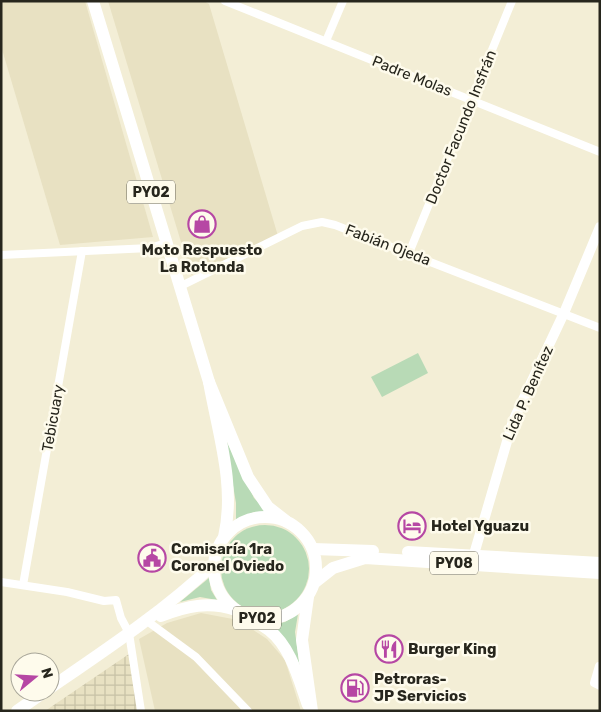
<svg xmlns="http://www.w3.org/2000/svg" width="601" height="712" font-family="Rubik,sans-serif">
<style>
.built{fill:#e8e1c2}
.industrial{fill:url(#industrial-grid)}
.green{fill:#b8dab6}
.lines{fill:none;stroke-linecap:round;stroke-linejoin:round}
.minor{stroke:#fff;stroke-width:8}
.tertiary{stroke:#fff;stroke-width:10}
.primary{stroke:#fff;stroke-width:12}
.trunk{stroke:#fff;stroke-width:12}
.labels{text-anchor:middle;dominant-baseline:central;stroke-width:5;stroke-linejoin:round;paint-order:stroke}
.shield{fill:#fefbec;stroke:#68665b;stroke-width:1}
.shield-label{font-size:14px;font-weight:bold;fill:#27261d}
.street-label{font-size:15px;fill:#27261d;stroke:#fefbec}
.poi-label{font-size:15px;font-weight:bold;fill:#27261d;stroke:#fefbec;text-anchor:start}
</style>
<defs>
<pattern id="industrial-grid" width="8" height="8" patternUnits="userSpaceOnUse" patternTransform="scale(1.25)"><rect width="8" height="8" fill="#e8e1c2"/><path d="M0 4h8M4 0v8" fill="none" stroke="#c7c1a6"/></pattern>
</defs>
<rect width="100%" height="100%" fill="#f3eed6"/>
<g class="built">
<path d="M1,1h84l68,236 -93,8 -59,-199z"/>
<path d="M108,1h96l5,3 69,232 -87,39z"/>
<path d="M201,613l37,7 29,19 18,21 16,51h-146l-16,-72 28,-16z"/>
</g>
<path class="industrial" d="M129,654l13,57h-97z"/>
<g class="green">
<path d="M418,353l10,20 -46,24 -11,-20z"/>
<path d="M225,438l29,60 14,14h-14l-18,8v-17z"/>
<circle cx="265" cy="569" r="44"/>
<path d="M209,578l2,12 6,10 -17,-3 -20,5z"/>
<path d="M298,614l-3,18 5,36 -30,-43 15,-3z"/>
</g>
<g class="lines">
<g class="minor">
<path d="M225,1l375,151"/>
<path d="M326,41l17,-40"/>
<path d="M409,253l103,-252"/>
<path d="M1,255l149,-7 16,-5"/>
<path d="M179,287l123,-61 20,-4 13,3 265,103"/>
<path d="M1,582l66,10 37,9 12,-1 5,18 8,15 12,78"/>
<path d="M23,585l59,-334"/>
<path d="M147,621l49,36 52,54"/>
<path d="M599,666l-5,17 6,3"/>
</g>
<path class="tertiary" d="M472,561l41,-140 51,-108 36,-86"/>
<g class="primary">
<path d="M93,1l116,381 39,95 20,30 18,14"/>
<path d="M242,614c9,5 19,10 27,16 22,17 30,50 39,75"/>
</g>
<g class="trunk">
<path d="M209,382c9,51 27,104 15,155"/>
<circle cx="265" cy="568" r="51"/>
<path d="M313,549l60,2"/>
<path d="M408,552l192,11"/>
<path d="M314,583l19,-15 32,-10 235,15"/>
<path d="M308,597l-6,43 10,71"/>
<path d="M161,616c26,-10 47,-15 75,-6"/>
<path d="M50,688c57,-39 114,-77 164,-124"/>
<path d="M17,711l27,-19"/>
</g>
</g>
<defs>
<g id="shop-ring" transform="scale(1.4375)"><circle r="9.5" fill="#fefbec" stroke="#b647a4" stroke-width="1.5"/><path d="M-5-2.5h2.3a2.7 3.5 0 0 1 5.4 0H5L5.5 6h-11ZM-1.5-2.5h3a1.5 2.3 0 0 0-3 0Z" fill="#b647a4"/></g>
<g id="hotel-ring" transform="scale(1.4375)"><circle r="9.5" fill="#fefbec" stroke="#b647a4" stroke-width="1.5"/><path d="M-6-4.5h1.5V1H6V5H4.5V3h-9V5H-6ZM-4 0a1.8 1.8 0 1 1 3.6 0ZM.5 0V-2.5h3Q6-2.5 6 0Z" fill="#b647a4"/></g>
<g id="civic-ring" transform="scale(1.4375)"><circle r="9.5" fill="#fefbec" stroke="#b647a4" stroke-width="1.5"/><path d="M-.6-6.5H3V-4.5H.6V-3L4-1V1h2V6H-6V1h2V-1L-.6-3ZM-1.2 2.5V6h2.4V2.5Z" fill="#b647a4"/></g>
<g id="restaurant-ring" transform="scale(1.4375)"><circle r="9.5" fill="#fefbec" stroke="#b647a4" stroke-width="1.5"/><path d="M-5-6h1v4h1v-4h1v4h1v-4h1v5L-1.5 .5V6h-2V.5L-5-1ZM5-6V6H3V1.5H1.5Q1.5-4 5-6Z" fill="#b647a4"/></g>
<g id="fuel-ring" transform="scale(1.4375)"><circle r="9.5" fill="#fefbec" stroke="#b647a4" stroke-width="1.5"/><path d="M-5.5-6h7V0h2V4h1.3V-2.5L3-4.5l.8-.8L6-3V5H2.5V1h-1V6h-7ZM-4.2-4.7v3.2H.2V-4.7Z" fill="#b647a4"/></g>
</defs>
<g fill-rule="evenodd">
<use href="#shop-ring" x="202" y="224"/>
<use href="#hotel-ring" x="412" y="526"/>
<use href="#civic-ring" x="152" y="558"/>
<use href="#restaurant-ring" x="389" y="649"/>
<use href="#fuel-ring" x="355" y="688"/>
</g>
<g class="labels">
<g class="shield">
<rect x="127" y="180.5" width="48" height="23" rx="4"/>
<rect x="430" y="551.5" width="48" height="23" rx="4"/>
<rect x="233" y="606.5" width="48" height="23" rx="4"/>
</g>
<g class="shield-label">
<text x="151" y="192">PY02</text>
<text x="454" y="563">PY08</text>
<text x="257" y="618">PY02</text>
</g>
<g class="street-label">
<text transform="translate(412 76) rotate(22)">Padre Molas</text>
<text transform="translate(461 127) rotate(-68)">Doctor Facundo Insfrán</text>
<text transform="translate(388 245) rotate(21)">Fabián Ojeda</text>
<text transform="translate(528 393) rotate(-66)">Lida P. Benítez</text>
<text transform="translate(53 418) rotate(-80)">Tebicuary</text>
</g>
<g class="poi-label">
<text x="202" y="250" text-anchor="middle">Moto Respuesto<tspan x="202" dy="17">La Rotonda</tspan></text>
<text x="431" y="526">Hotel Yguazu</text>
<text x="171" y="549">Comisaría 1ra<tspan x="171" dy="17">Coronel Oviedo</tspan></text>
<text x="408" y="649">Burger King</text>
<text x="374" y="679">Petroras-<tspan x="374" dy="17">JP Servicios</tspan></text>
</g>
</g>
<rect width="601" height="712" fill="none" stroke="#27261d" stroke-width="5"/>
<g transform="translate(35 677) rotate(72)"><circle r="24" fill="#fefbec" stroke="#a8a699"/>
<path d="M0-4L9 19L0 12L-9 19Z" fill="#b647a4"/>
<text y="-8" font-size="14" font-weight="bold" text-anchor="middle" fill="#27261d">N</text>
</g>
</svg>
